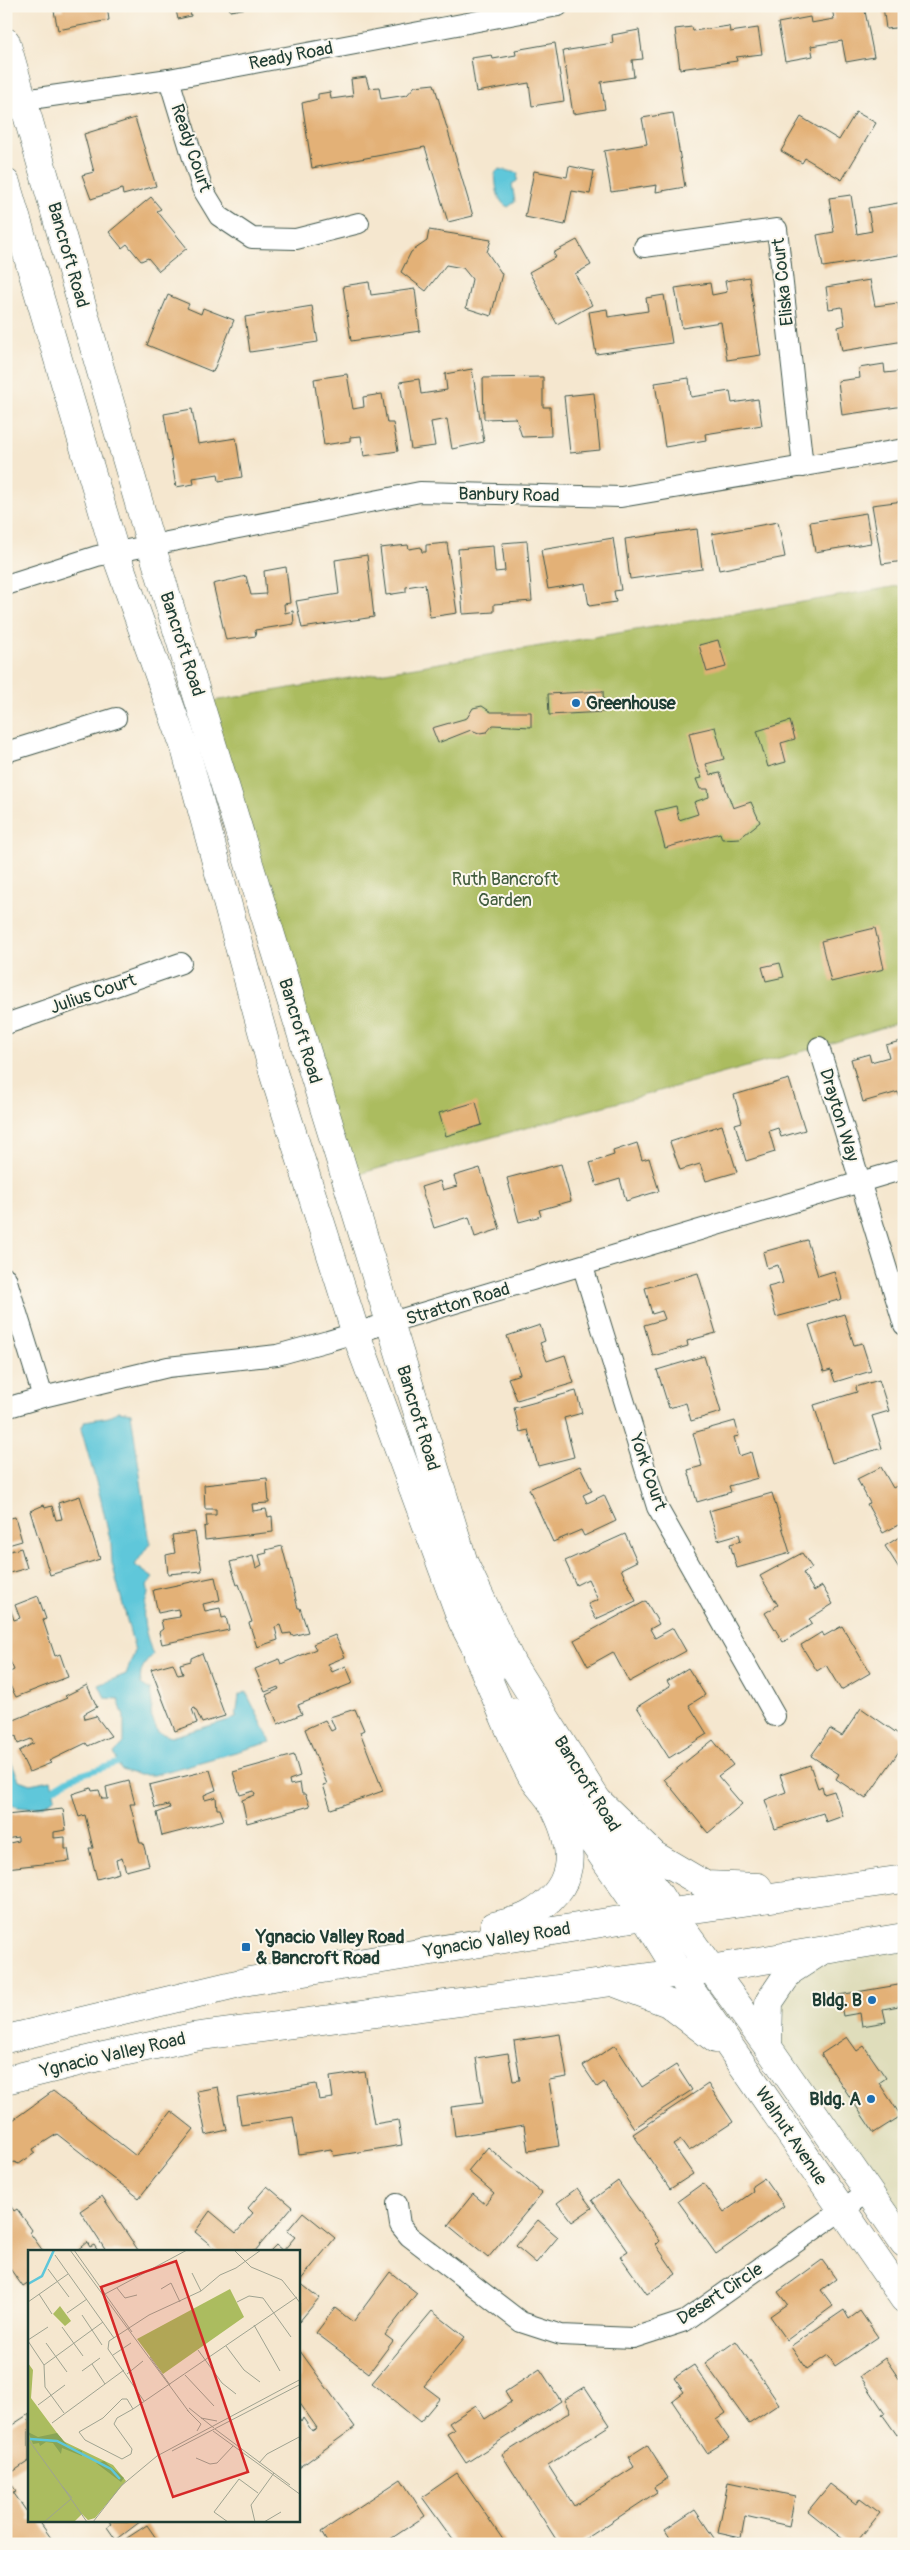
<svg xmlns="http://www.w3.org/2000/svg" width="910" height="2550" font-family="Pangolin,sans-serif">
<style>
.built{fill:#dfddbb}
.green{fill:#abbc5f;stroke:#657c4a}
.water{fill:#5ec7da;stroke:#3e8287}
.lines{fill:none;stroke-linecap:round;stroke-linejoin:round}
.stream{stroke:#5ec7da;stroke-width:6}
.building{fill:#e3b177}
.street-casing{stroke:#3f564b;stroke-width:22}
.secondary-casing{stroke:#3f564b;stroke-width:29}
.highway-casing{stroke:#3f564b;stroke-width:29}
.street{stroke:#fff;stroke-width:20}
.secondary{stroke:#fff;stroke-width:28}
.highway{stroke:#fff;stroke-width:28}
.poi-dot{fill:#1f6fb2;stroke:#fbf7ec;stroke-width:2}
.labels{text-anchor:middle;dominant-baseline:central;stroke-width:4;stroke-linejoin:round;paint-order:stroke}
.street-label{font-size:18px;fill:#1f3d34;stroke:#fbf7ec}
.poi-label{font-size:18px;font-weight:bold;fill:#1f3d34;stroke:#fbf7ec;text-anchor:start}
.park-label{font-size:18px;fill:#425d3f;stroke:#fbf7ec}
.inset-river{fill:none;stroke:#5ec7da;stroke-width:2.5}
.inset-road{fill:none;stroke:#9fa391;stroke-width:1}
.view{fill:#d62828;fill-opacity:0.15;stroke:#d62828;stroke-width:2.5}
.inset-edge{fill:none;stroke:#1f3d34;stroke-width:2.5}
</style>
<rect width="100%" height="100%" fill="#fbf7ec"/>
<filter id="ink" filterUnits="userSpaceOnUse"><feTurbulence type="fractalNoise" baseFrequency=".02" numOctaves="2"/><feDisplacementMap in="SourceGraphic" scale="10" xChannelSelector="R" yChannelSelector="G"/><feConvolveMatrix kernelMatrix="1 2 1 2 8 2 1 2 1" color-interpolation-filters="sRGB"/></filter>
<filter id="wash" filterUnits="userSpaceOnUse"><feTurbulence type="fractalNoise" baseFrequency=".0096" numOctaves="4" result="noise"/><feDisplacementMap in="SourceGraphic" scale="20" xChannelSelector="R" yChannelSelector="G"/><feGaussianBlur stdDeviation="1.12" result="paint"/><feColorMatrix in="noise" values="0 0 0 0 0 0 0 0 0 0 0 0 0 0 0 0 0 1.4 0 .05"/><feComposite in="paint" operator="in"/></filter>
<g filter="url(#wash)">
<rect width="100%" height="100%" fill="#f5e7cf"/>
<path class="built" d="M904,1937v306l-136,-196 22,-76z"/>
<path class="green" d="M904,585v436l-85,26 -475,131 -143,-475z"/>
<g class="water">
<path d="M499,169l19,4 -1,8 -5,3 3,18 -7,5c-12,-5 -12,-23 -13,-34z"/>
<path d="M118,1411l13,2 19,130 -15,22 18,13 -6,7c3,10 -1,13 -3,23 -2,15 4,33 9,47 -10,10 -14,15 -12,29l9,6 2,14 -1,12 7,16 13,5 65,-19 3,-23 7,-3 25,50 -117,33h-15l-18,-5 -7,-17 10,-10v-26l-6,-18 -13,-1 -6,-13 27,-11 9,-23 -23,-88 -1,-19 -11,-48 -19,-67 4,-8 24,-4z"/>
<path d="M6,1750l13,30 11,4 21,-4 4,17c-11,12 -30,14 -46,7l-3,-7z"/>
</g>
<g class="lines">
<path class="stream" d="M53,1789l20,-12 45,-14"/>
</g>
<g id="blocks">
<g class="building">
<path d="M62,6h45l2,14 -51,10 -4,-19 9,-1z"/>
<path d="M175,6h14l2,10 -13,3z"/>
<path d="M229,6h25v1l-24,4z"/>
<path d="M841,6h23l10,51 -28,5 -4,-21 -31,5 2,10 -28,5 -7,-38 32,-6 1,6 23,-4 -2,-11z"/>
<path d="M883,6h21v21l-18,2z"/>
<path d="M729,26l1,6 28,-4 4,26 -26,3 1,4 -57,8 -5,-40 17,-2 1,4z"/>
<path d="M639,30l4,29 -11,1 2,17 -33,5 4,27 -32,5 -10,-63 50,-8 -1,-8z"/>
<path d="M555,43l9,58 -32,5 -3,-23 -53,9 -5,-34 21,-3 1,4 23,-4 -1,-5z"/>
<path d="M366,77l3,11 10,-1 2,12 26,-4 8,-9 19,-2 39,132 -25,6 -23,-75 -113,21 -10,-65 16,-4v-5l12,-2 1,7 22,-3 -2,-17z"/>
<path d="M856,112l20,11 -34,57 -37,-22 -3,5 -21,-12 20,-34 38,23z"/>
<path d="M673,113l12,74 -29,5 1,-7 -46,7 -7,-41 43,-7 -5,-26z"/>
<path d="M135,118l21,68 -33,9 -1,-6 -31,10 -9,-24 12,-3 -10,-38z"/>
<path d="M569,166l25,5 -4,23 -18,-3 -7,34 -40,-8 9,-46 33,6z"/>
<path d="M851,195l6,39 15,-3 -4,-23 36,-6v52l-81,13 -6,-32 17,-3 -5,-34z"/>
<path d="M151,197l10,12 -4,2 30,37 -28,23 -11,-13 -7,3 -14,-17 -5,4 -13,-16z"/>
<path d="M429,230l62,10 -4,12 15,22 -11,42 -25,-8 6,-29 -9,-11 -17,-3 -20,26 -25,-19 10,-20 16,-11z"/>
<path d="M577,240l14,25 -16,9 17,31 -35,19 -28,-52 27,-15 -3,-4z"/>
<path d="M749,277l12,78 -34,5 -6,-38 -39,6 -7,-40 35,-5 2,12 15,-3 -2,-11z"/>
<path d="M870,280l5,26 23,-3 6,38 -62,10 -4,-24 7,-2 -3,-18 -13,2 -3,-22z"/>
<path d="M369,282l2,13 44,-6 5,42 -69,10 -8,-55z"/>
<path d="M168,295l21,9 -2,4 14,6 2,-6 31,12 -21,52 -66,-27z"/>
<path d="M664,295l8,48 -76,11 -7,-42 18,-3 1,8 40,-6 -2,-13z"/>
<path d="M312,306l6,36 -68,10 -5,-35z"/>
<path d="M884,364l1,9 19,-2v35l-62,9 -4,-34 22,-3 -1,-10z"/>
<path d="M472,369l12,73 -32,7 -5,-30 -16,3 4,24 -24,3 -11,-67 19,-3 2,15 26,-4 -2,-16z"/>
<path d="M347,374l6,35 11,-2 -1,-10 19,-3 5,29h6l5,28 -34,5 -3,-20 -11,1v4l-26,4 -10,-66z"/>
<path d="M543,377v30h7l1,29 -29,1 -6,-19 -32,1 -1,-41z"/>
<path d="M689,378l2,19 39,-6 2,12 26,-4 4,26 -57,9 1,6 -41,7 -10,-64z"/>
<path d="M594,393l6,57 -30,3 -6,-57z"/>
<path d="M192,409l6,35 38,-6 6,39 -23,4 -1,-7 -25,4 1,6 -18,3 -12,-73z"/>
<path d="M903,501l1,60 -22,3 -10,-59z"/>
<path d="M866,513l5,30 -56,9 -5,-30z"/>
<path d="M778,522l7,35 -66,13 -7,-36z"/>
<path d="M697,529l5,40 -72,10 -5,-40z"/>
<path d="M613,538l8,52 -7,1 2,11 -27,4 -4,-23 -37,6 -7,-39z"/>
<path d="M527,541l5,60 -38,3v8l-31,2 -5,-65 35,-3 2,26 10,-1 -3,-28z"/>
<path d="M447,543l10,70 -27,4 -5,-33 -19,3v5l-20,3 -6,-47 28,-3 1,4 12,-2 1,5h4v-7z"/>
<path d="M367,555l7,62 -72,11 -6,-27 43,-7 -4,-34z"/>
<path d="M286,567l4,36 -6,1 1,9 8,-2 1,13 -39,6 1,6 -30,4 -13,-56 33,-8 5,19 15,-1 -2,-23z"/>
<path d="M718,640l8,27 -19,5 -8,-27z"/>
<path d="M603,691l1,21 -55,3 -1,-21z"/>
<path d="M482,706l9,6h40v15l-38,-2 -6,7 -8,1 -8,-3 -33,13 -6,-15 35,-10 6,-10z"/>
<path d="M790,721l5,18 -14,4 5,19 -18,5 -11,-36z"/>
<path d="M715,727l9,32 -18,5 4,11 10,-2 13,35 18,-6 9,20 -20,16 -18,1 -2,-6 -55,15 -10,-37 21,-5 3,14 19,-6 -4,-12 15,-5 -1,-8h-8l-4,-10 6,-1 -6,-15 -7,-30z"/>
<path d="M875,928l9,41 -53,13 -10,-41z"/>
<path d="M780,963l4,14 -18,4 -4,-14z"/>
<path d="M904,1040v68l-6,-16 -35,10 -12,-43 18,-5 2,8 18,-5 -3,-12z"/>
<path d="M789,1079l16,51 -24,7 -3,-9 -9,3 6,21 -29,9 -11,-37 7,-2 -8,-27z"/>
<path d="M476,1102l6,23 -36,11 -7,-23z"/>
<path d="M722,1125l15,47 -31,9 -6,-17 -20,6 -10,-28z"/>
<path d="M637,1143l5,17 7,-2 10,33 -33,10 -6,-22 -23,7 -7,-23 24,-8 -1,-4z"/>
<path d="M561,1164l10,37 -32,9 2,6 -22,6 -12,-44z"/>
<path d="M480,1168l20,61 -25,8 -6,-20 -35,11 -13,-41 19,-6 3,9 14,-4 -3,-10z"/>
<path d="M807,1240l11,36 16,-5 8,28 -66,18 -8,-30 15,-4 -5,-18 -11,3 -4,-16z"/>
<path d="M698,1273l18,60 -29,8 1,5 -35,10 -9,-31 21,-6 -3,-8 -10,3 -7,-26z"/>
<path d="M844,1314l10,31 8,-2 9,28 -36,11 -4,-12 -7,2 -15,-47z"/>
<path d="M540,1325l5,16 -5,2 7,18 18,-6 9,28 -57,17 -9,-22 12,-4 -13,-38z"/>
<path d="M704,1356l17,56 -30,9 -5,-18 -17,5 -12,-38z"/>
<path d="M879,1380l10,31 -17,5 10,32 -50,15 -18,-58 43,-13 -1,-5z"/>
<path d="M576,1391l6,22 -18,5 10,39 -36,9 -10,-36 -8,2 -6,-24z"/>
<path d="M735,1421l4,15 -5,1 5,19 12,-4 7,26 -29,8 2,6 -34,10 -9,-32 14,-4 -9,-33z"/>
<path d="M580,1466l12,25 -9,4 4,8 17,-8 12,26 -32,15 -3,-6 -28,12 -24,-53z"/>
<path d="M881,1467l12,21 11,-6v40l-21,11 -16,-29 3,-1 -13,-24z"/>
<path d="M267,1478l2,25 -17,1 1,7 13,-2 2,8 4,-1 1,16 -68,8 -1,-13 3,-1 -1,-11h10v-6h-11l-1,-24z"/>
<path d="M772,1493l18,60 -53,15 -7,-24 11,-3 -2,-7 -21,6 -9,-29z"/>
<path d="M80,1496l20,63 -50,16 -20,-64 14,-6 1,3 7,-2 4,14 6,-1 -4,-16z"/>
<path d="M15,1517l7,24 -14,4 2,6 11,-3 6,20 -21,6v-55z"/>
<path d="M195,1532l7,39 -34,3 -2,-19 9,-2 -3,-18z"/>
<path d="M625,1534l12,27 -16,8 15,32 -40,18 -8,-15 10,-4 -10,-21 -12,6 -11,-24z"/>
<path d="M904,1534v42l-19,-30z"/>
<path d="M282,1546l16,62h2l8,24 -16,4 -1,-3 -8,1 -3,-9 -5,2 3,13 -21,7 -8,-24 3,-1 -13,-38 -2,1 -7,-23 23,-6 3,12 6,-3 -3,-10 8,-2 -1,-3z"/>
<path d="M802,1553l10,15 -9,5 11,18 8,-5 11,18 -24,15 3,5 -29,18 -18,-29 13,-8 -18,-29z"/>
<path d="M215,1577l5,23 -17,4 2,7 15,-3 2,10 4,-1 3,13 -67,14 -3,-12 4,-3 -2,-9 19,-3 -2,-8 -20,4 -5,-23z"/>
<path d="M38,1596l8,23 -3,1 12,36 5,-2 8,23 -52,20 -10,-19v-4l8,-4 -8,-18v-42l4,-2 4,12 6,-2 -5,-13z"/>
<path d="M646,1601l13,23 -9,5 5,9 18,-10 13,23 -57,31 -16,-30 -25,14 -14,-26z"/>
<path d="M842,1626l28,47 -29,17 -15,-25 -9,6 -16,-26 21,-13 2,4z"/>
<path d="M335,1635l10,22 -17,7 4,8 14,-6 7,17 -55,22 4,9 -24,10 -12,-29 13,-6 -1,-2 -13,5 -10,-23 24,-10 2,5 35,-15 -3,-5z"/>
<path d="M202,1653l23,63 -23,7 -7,-15 -3,1 5,14 -22,8 -24,-62 22,-6 5,12 5,-1 -3,-10 11,-3v-3z"/>
<path d="M688,1668l17,27 -16,10 18,29 -38,24 -32,-51 33,-21 -3,-5z"/>
<path d="M87,1685l10,22 -13,7 1,5 11,-3 15,20 -23,10 -2,-3 -37,18 2,2 -22,9 -10,-21 15,-8 -3,-4 -13,5 -2,-8 -3,1 -6,-14 60,-25 -2,-2z"/>
<path d="M861,1708l43,30v6l-38,55 -30,-20 3,-5 -28,-18 19,-27 12,7z"/>
<path d="M355,1709l9,21 -4,2 23,59 -52,18 -8,-24 4,-1 -22,-55 20,-9 6,11 4,-2 -5,-12z"/>
<path d="M713,1740l20,25 -15,11 24,28 -34,29 -44,-54z"/>
<path d="M294,1755l6,21 -11,4 1,5 10,-2 2,11h3l5,12 -63,17 -5,-23 13,-5 -1,-4 -14,4 -7,-23z"/>
<path d="M810,1765l8,23 4,-2 2,8 10,-3 9,25 -17,6 -3,-9 -48,16 -10,-29 21,-8 -6,-17z"/>
<path d="M210,1770l6,20 -12,5 1,5 11,-3 1,12h3l4,11 -62,16 -5,-23 13,-5 -1,-3 -14,3 -6,-23z"/>
<path d="M129,1781l6,23h-5l10,39h3l6,22 -23,6 -4,-13 -6,2 3,13 -22,6 -8,-31h4l-8,-33 -6,2 -7,-23 19,-6 1,3 7,-1 3,9h6l-2,-12z"/>
<path d="M63,1809l3,21 -12,2v6l11,-1v12h3l2,12 -64,7v-24l12,-3v-4l-12,2v-24z"/>
<path d="M904,1984v21l-21,4 3,13 -24,4 -2,-13 -17,3 -4,-21z"/>
<path d="M560,2034l7,43 -18,3 10,66 -31,5 -4,-26 -69,11 -4,-29 32,-4 -7,-45 32,-5 5,28 7,-1 -6,-39z"/>
<path d="M847,2037l10,14 7,-5 22,32 -7,5 22,33 -27,17 -53,-79z"/>
<path d="M615,2045l27,42 34,-22 16,25 -58,38 -30,-46 -7,5 -14,-21z"/>
<path d="M365,2072l9,52 24,-4 4,25 -68,11 -3,-7 -32,5 -6,-37 -52,8 -4,-28 79,-13 3,16 14,-2 -3,-21z"/>
<path d="M708,2084l25,38 -44,29 -8,-11 -8,5 20,29 -23,15 -37,-55z"/>
<path d="M218,2087l9,43 -21,5 -9,-44z"/>
<path d="M53,2091l83,65 35,-45 23,18 -55,69 -82,-64 -24,15 2,4 -16,11 -5,-2 -8,4v-41z"/>
<path d="M488,2147l54,46 -54,65 -40,-33 25,-31 12,10 9,-11 -26,-22z"/>
<path d="M764,2178l20,28 -68,48 -38,-53 25,-18 21,29 29,-20 -1,-6z"/>
<path d="M618,2181l42,60 -4,4 20,29 -29,20 -27,-38 8,-5 -36,-51z"/>
<path d="M267,2186l25,21 -37,44h-37l-23,-19 15,-21 26,22 17,-20 -5,-5z"/>
<path d="M577,2188l15,20 -20,14 -15,-19z"/>
<path d="M102,2196l36,54 -3,1h-29l-26,-40z"/>
<path d="M6,2199l8,12 3,-2 15,21 -2,3 13,18h-14v32l-6,4 -17,-24z"/>
<path d="M303,2212l32,26 -36,44 20,16 -20,24v-71h-29l6,-6 7,6 12,-14 -8,-6z"/>
<path d="M538,2220l20,17 -22,26 -20,-17z"/>
<path d="M87,2242l3,5 4,-2 4,6h-22z"/>
<path d="M822,2260l14,19 -15,11 12,16 -46,34 -17,-24 17,-12 -9,-12z"/>
<path d="M390,2272l27,21 -32,42 8,6 -24,32 -53,-40 19,-25 18,14z"/>
<path d="M844,2310l5,9 11,-8 18,26 -43,29 -7,-11 -21,14 -16,-23z"/>
<path d="M432,2311l33,26 -41,49 16,12 -20,24 -48,-39z"/>
<path d="M736,2341l43,63 -30,20 -44,-61z"/>
<path d="M300,2351l55,76 -56,41v-49l2,3 2,-4 9,13 5,-3 -18,-26z"/>
<path d="M885,2358l19,28v53l-4,-6 -3,2 -15,-21 3,-1 -25,-37z"/>
<path d="M694,2365l32,48 -10,7 13,19 -22,14 -35,-52 12,-9 -10,-14z"/>
<path d="M540,2369l21,32 -95,62 -19,-29 7,-4 -5,-7 27,-18 9,14 26,-17 -6,-10z"/>
<path d="M585,2387l25,38 -62,40 26,41 60,-39 -6,-10 19,-12 21,33 -14,9 3,5 -79,52h-19l-57,-89 68,-43 -6,-12z"/>
<path d="M29,2414v47l-21,14 -2,-46z"/>
<path d="M457,2473l49,71h-50l-34,-47z"/>
<path d="M401,2479l24,37 -42,28h-55l-7,-12z"/>
<path d="M10,2482l6,9 -3,1 16,23v6h10l12,17 -4,2 2,4h-43v-60z"/>
<path d="M728,2482l67,14 -6,30 -44,-10 -4,22 -23,-5z"/>
<path d="M830,2484l26,20 4,-6 20,15 -25,31h-6l-41,-33z"/>
<path d="M695,2510l23,34h-44l-9,-14z"/>
<path d="M109,2521h32l-25,19 -9,-13 4,-3z"/>
<path d="M147,2525l13,19h-33l-3,-4z"/>
</g>
</g>
</g>
<g filter="url(#ink)">
<use href="#blocks" fill-opacity="0" stroke="#3f564b" stroke-width="1"/>
<g class="lines">
<g class="street-casing">
<g id="street">
<path d="M169,79l33,109 17,28 33,22 44,1 63,-16"/>
<path d="M24,100l145,-21 389,-73"/>
<path d="M644,247l133,-18 26,238"/>
<path d="M6,585l91,-29 323,-64 201,5 283,-48"/>
<path d="M6,752l110,-34"/>
<path d="M6,1024l175,-61"/>
<path d="M819,1047l85,278"/>
<path d="M583,1267l74,240 118,209"/>
<path d="M6,1278l37,119"/>
<path d="M6,1408l37,-11 125,-30 109,-12 51,-14 576,-172"/>
<path d="M397,2204l3,21 9,11 112,86 40,13 72,3 52,-17 182,-129"/>
</g>
</g>
<g class="secondary-casing">
<g id="secondary">
<path d="M6,42l145,503 313,1018 48,101 85,136 73,112 98,135 136,196"/>
<path d="M6,183l109,369 70,196 89,327 82,259 106,287 28,54"/>
<path d="M512,1712l60,100 72,104 35,57 225,326"/>
<path d="M610,1981l58,22 47,36"/>
</g>
</g>
<g class="highway-casing">
<g id="highway">
<path d="M478,1656c18,40 33,81 53,119 6,10 15,18 21,28 25,46 26,86 -25,113 -10,5 -22,7 -33,10"/>
<path d="M597,1800l57,55 51,30 53,2"/>
<path d="M6,2039l243,-58 395,-65 260,-37"/>
<path d="M768,2047l1,-45 21,-31 28,-18"/>
<path d="M6,2080l93,-23 94,-20 517,-68 194,-32"/>
</g>
</g>
<use href="#street" class="street"/>
<use href="#secondary" class="secondary"/>
<use href="#highway" class="highway"/>
</g>
</g>
<g class="poi-dot">
<circle cx="576" cy="703" r="5"/>
<rect x="241" y="1942" width="10" height="10" rx="2.5"/>
<circle cx="872" cy="2000" r="5"/>
<circle cx="871" cy="2099" r="5"/>
</g>
<g class="labels">
<g class="street-label">
<text transform="translate(291 56) rotate(-11)">Ready Road</text>
<text transform="translate(191 148) rotate(71)">Ready Court</text>
<text transform="translate(68 255) rotate(74)">Bancroft Road</text>
<text transform="translate(783 282) rotate(-96)">Eliska Court</text>
<text transform="translate(509 495) rotate(1)">Banbury Road</text>
<text transform="translate(182 644) rotate(72)">Bancroft Road</text>
<text transform="translate(93 994) rotate(-19)">Julius Court</text>
<text transform="translate(300 1031) rotate(73)">Bancroft Road</text>
<text transform="translate(839 1115) rotate(73)">Drayton Way</text>
<text transform="translate(458 1304) rotate(-17)">Stratton Road</text>
<text transform="translate(418 1418) rotate(73)">Bancroft Road</text>
<text transform="translate(648 1472) rotate(71)">York Court</text>
<text transform="translate(587 1784) rotate(58)">Bancroft Road</text>
<text transform="translate(497 1940) rotate(-9)">Ygnacio Valley Road</text>
<text transform="translate(113 2055) rotate(-13)">Ygnacio Valley Road</text>
<text transform="translate(791 2136) rotate(56)">Walnut Avenue</text>
<text transform="translate(720 2294) rotate(-33)">Desert Circle</text>
</g>
<g class="poi-label">
<text x="586" y="703">Greenhouse</text>
<text x="256" y="1937">Ygnacio Valley Road<tspan x="256" dy="21">&amp; Bancroft Road</tspan></text>
<text x="862" y="2000" text-anchor="end">Bldg. B</text>
<text x="861" y="2099" text-anchor="end">Bldg. A</text>
</g>
<g class="park-label">
<text x="505" y="879">Ruth Bancroft<tspan x="505" dy="21">Garden</tspan></text>
</g>
</g>
<g transform="translate(28 2250)">
<rect width="272" height="272" fill="#f5e7cf"/>
<path d="M202,39l14,28 -81,57 -26,-35zM32,56l11,15 -6,5 -12,-12zM0,113l5,7 -2,28 32,43 50,24 13,16 -31,37 -7,2 -6,-6 -8,8h-46z" fill="#abbc5f"/>
<path d="M0,182l10,5 19,-4 12,14 13,4v5l-20,-8 -1,6 -8,-11 -7,-1 -6,4 -1,-3 -6,1zM76,211l20,17 -3,4 -25,-19z" fill="#88a456"/>
<path class="inset-river" d="M0,34l14,-8 12,-26M2,189l27,2 54,28 9,10"/>
<path class="inset-road" d="M42,0l119,162M46,0l58,82M206,0l17,17 31,13 19,24M27,5l59,83M20,19l21,28M164,23l9,18M89,38l8,10 12,-3M133,39l10,-6 9,19M11,44l13,20M77,44l82,-44M0,52l40,-28M209,52l12,-6 14,2 28,39M39,63l20,-14M54,65l20,30M226,75l26,46M34,77l21,29M0,90l20,-13M0,91l16,24 1,22 19,26M18,93l21,29M198,96l18,24 16,12M170,100l24,33 14,11M85,105l18,-12M122,107l20,28M64,114l13,20M16,115l59,-43M54,121l18,-13M99,124l16,-13M157,125l29,31M94,149h5l6,10 -16,9 -3,6 18,25 -1,5 -9,5 -37,-19 -6,-8 24,-14zM116,151l-36,-52 1,-8 40,-26 52,-24 19,-16 16,-7 25,-18M10,155l27,-20M161,158l25,20M105,159l164,-112M159,160l14,14 -4,7M173,168l16,3M24,173l72,-53M187,179l75,56M185,181l88,64M0,189l34,47M144,201l129,-67M168,208l14,6 7,-1 16,-17M231,213l8,-9 34,-18M44,248l-10,-12 25,36M16,272l27,-23M65,272l28,-36 36,-30 144,-77M200,272l-14,-10 25,-33 19,14M227,272l-4,-17 23,-32M236,272l17,-10"/>
<path class="view" d="M148,11l72,211 -75,25 -72,-210z"/>
<rect width="272" height="272" class="inset-edge"/>
</g>
<rect width="910" height="2550" fill="none" stroke="#fbf7ec" stroke-width="25"/>
</svg>
